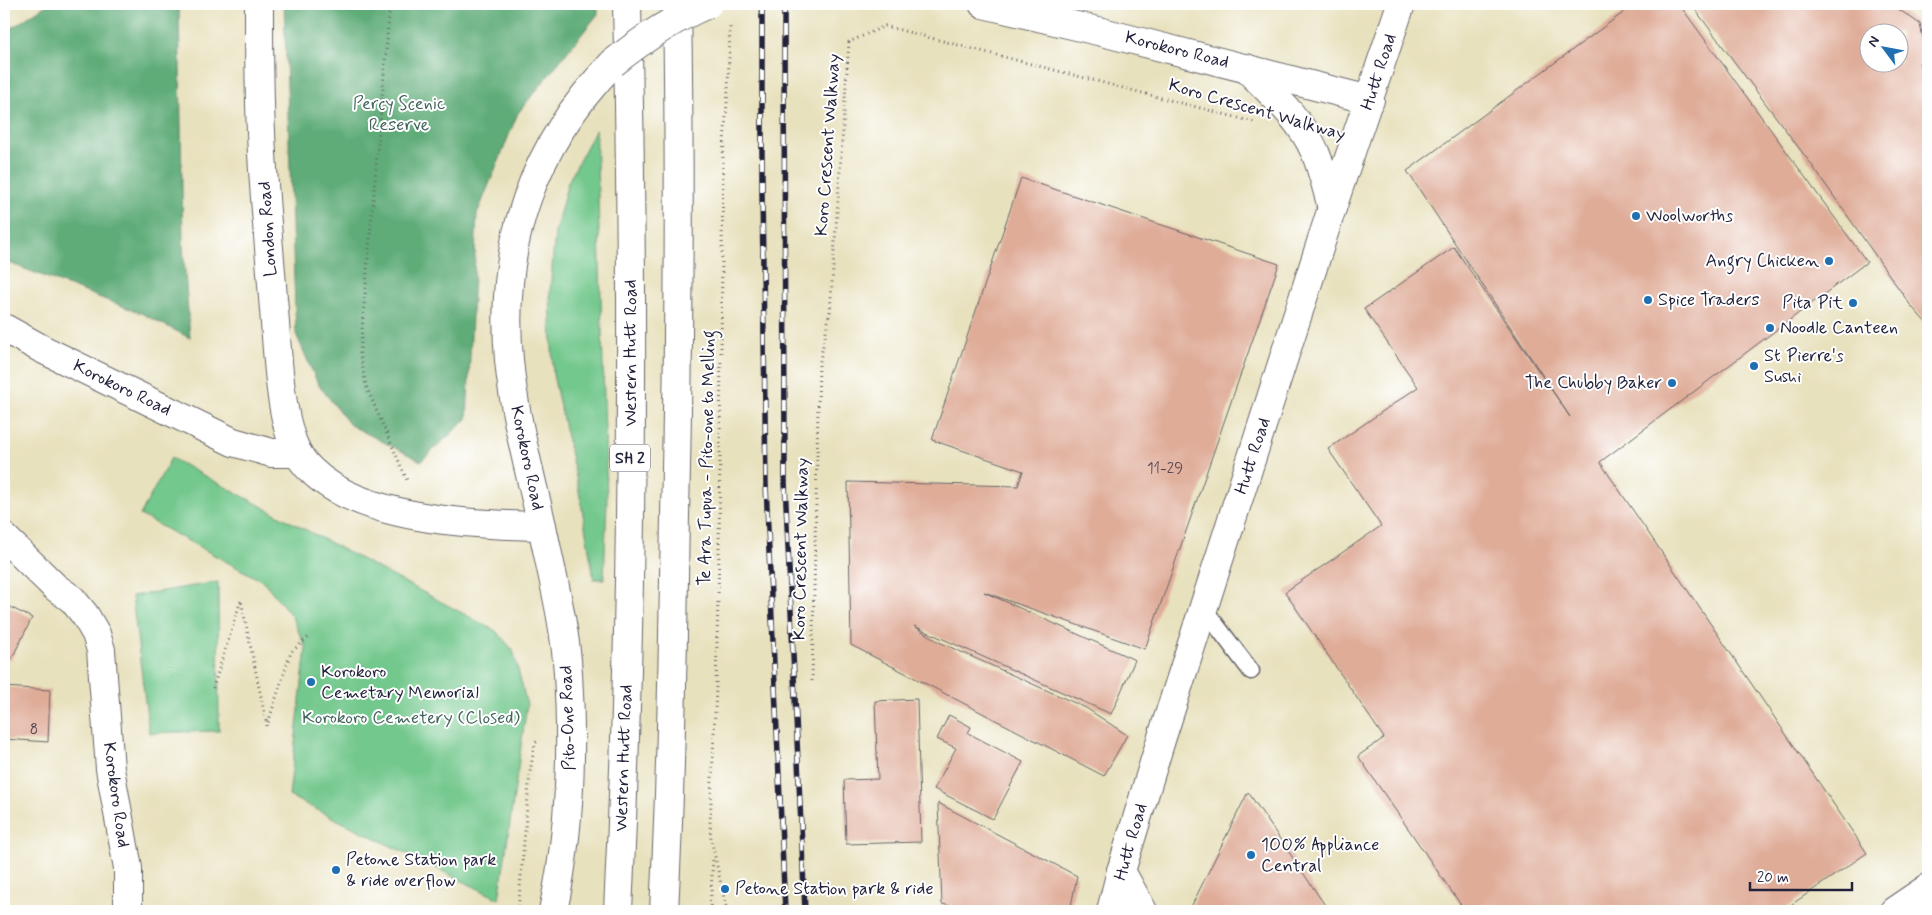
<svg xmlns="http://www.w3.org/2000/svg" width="1932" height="915" font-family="Mynerve,sans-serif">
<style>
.green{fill:#73c88d;stroke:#4a7564}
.forest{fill:#5eac78;stroke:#40675a}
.building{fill:#dfac98;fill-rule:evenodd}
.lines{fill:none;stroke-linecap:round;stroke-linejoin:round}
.lane-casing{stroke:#676568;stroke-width:19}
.street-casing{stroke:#676568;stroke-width:30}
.secondary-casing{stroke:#676568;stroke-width:30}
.highway-casing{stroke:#676568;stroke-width:30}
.path{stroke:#676568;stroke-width:3;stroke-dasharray:1 4;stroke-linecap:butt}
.lane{stroke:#fff;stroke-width:16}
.street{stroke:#fff;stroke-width:28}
.secondary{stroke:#fff;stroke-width:28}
.highway{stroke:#fff;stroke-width:28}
.rail-casing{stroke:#22223b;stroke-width:5.5}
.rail{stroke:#fff;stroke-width:4;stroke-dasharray:11;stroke-linecap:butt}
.secondary-bridge-casing{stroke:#676568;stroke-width:30;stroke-linecap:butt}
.secondary-bridge{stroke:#fff;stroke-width:28}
.poi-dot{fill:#1f6fb2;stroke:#fff;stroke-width:2}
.labels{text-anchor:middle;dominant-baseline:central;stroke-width:4;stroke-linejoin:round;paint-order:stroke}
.number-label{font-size:15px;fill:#514452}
.shield{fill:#fff;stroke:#646476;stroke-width:1}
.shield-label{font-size:16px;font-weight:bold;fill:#22223b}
.street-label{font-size:18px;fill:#22223b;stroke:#fff}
.park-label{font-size:18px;fill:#42645c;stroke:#fff}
.poi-label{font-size:18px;fill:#22223b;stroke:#fff;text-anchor:start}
</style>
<rect width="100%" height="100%" fill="#fff"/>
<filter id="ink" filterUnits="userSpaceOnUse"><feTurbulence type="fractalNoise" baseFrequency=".02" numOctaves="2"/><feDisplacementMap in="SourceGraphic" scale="10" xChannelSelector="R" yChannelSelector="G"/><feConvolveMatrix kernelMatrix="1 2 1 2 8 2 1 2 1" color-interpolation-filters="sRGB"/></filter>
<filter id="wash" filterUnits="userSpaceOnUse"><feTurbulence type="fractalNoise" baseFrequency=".0096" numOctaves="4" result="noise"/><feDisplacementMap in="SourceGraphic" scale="20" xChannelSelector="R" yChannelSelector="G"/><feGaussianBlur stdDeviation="1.12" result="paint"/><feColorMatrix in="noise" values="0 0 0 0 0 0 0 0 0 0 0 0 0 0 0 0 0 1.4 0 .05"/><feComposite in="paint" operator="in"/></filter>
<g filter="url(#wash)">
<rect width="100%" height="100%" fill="#e8e1bd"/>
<g class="green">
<path d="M596,129l11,371 -3,79h-10l-15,-88 -26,-116 -3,-83 5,-60 13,-50z"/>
<path d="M171,458l325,173 17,19 14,55 -28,194 -210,-103 17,-148 -15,-33 -27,-33 -124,-67z"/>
<path d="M218,582l1,149 -70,2 -17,-137z"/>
</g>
<g class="forest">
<path d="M48,4h131l4,242 7,92 -47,-24 -139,-53v-228z"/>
<path d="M284,4h314v10l-80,99 -41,101 -10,205 -46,42 -71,-36 -32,-41 -22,-50z"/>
</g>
<g id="blocks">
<g class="building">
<path d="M1635,4h44l188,258 -267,200 267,391 -85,58h-317l-107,-155 26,-18 -99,-146 96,-66 -53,-77 90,-62 -54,-78 90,-62 116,170 -163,-246z"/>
<path d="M1691,4h200l29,20 6,29 -7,11 9,9v252l-17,-19 -100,-142zM1870,32h30v30h-30z"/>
<path d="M1021,178l258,86 -134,385 -161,-57 151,68 -24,54 -197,-88 25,16 147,66 41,27 -23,41 -253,-131 -3,-163 170,4 5,-15 -91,-31z"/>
<path d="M4,604l28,14 -21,42 -7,-4z"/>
<path d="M4,687l46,3 -2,52 -44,-3z"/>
<path d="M917,699l4,143 -75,2 -2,-64 34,-1 -3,-78z"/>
<path d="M949,715l22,12 -3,6 55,29 -30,57 -59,-30 22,-41 -19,-9z"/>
<path d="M1248,792l81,119h-140z"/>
<path d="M938,803l139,73 -7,35h-98l-30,-7z"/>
</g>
</g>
</g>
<g filter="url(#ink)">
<use href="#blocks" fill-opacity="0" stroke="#676568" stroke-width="1"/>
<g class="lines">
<g class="lane-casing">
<path id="lane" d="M1204,609l47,62"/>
</g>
<g class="street-casing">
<g id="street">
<path d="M4,328l38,21 191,93 39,11h25"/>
<path d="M542,526c10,49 23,98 26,147 5,79 2,160 -15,238"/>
<path d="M4,537l51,50 17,12 13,16 11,19 5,16 9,119 18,99v43"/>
<path d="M1121,871l22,40"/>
</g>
</g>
<g class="secondary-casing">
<g id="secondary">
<path d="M259,4c0,42 0,85 2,128 2,55 8,111 12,166 4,42 5,106 20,145 4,10 11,21 19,28 50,49 163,54 230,55 -12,-54 -28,-110 -33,-166 -10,-117 23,-213 104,-297"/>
<path d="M983,4l119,28 268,68"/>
<path d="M1246,68c26,26 54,50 69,84 7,17 12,37 17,56"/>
<path d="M1111,911l10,-40 40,-131 171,-532 69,-204"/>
<path d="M1894,911l34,-23"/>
</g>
</g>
<g class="highway-casing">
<g id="highway">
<path d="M618,911c15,-302 16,-605 9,-907"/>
<path d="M664,911c7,-132 9,-264 11,-396 4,-171 5,-341 2,-511"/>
</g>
</g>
<g class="path">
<path d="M390,4l-30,349 6,33 41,94"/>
<path d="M812,681l7,-316 11,-53 19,-270 36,-16 369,96"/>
<path d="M213,688l28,-88 26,126 24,-74 19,-16"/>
<path d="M518,911l12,-139 5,-29 4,-3"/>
<path d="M710,911l3,-54"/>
<path d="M727,911l-16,-72 -1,-15 6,-136 3,-137 4,-395 5,-66 2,-63"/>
</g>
<use href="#lane" class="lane"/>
<use href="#street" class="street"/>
<use href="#secondary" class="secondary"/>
<use href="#highway" class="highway"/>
<g class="rail-casing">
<g id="rail">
<path d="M762,4v189l4,291 19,427"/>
<path d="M784,4l1,478 20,429"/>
</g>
</g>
<use href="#rail" class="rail"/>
<g class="secondary-bridge-casing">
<path id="secondary-bridge" d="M613,63c30,-24 59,-44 95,-59"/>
</g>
<use href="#secondary-bridge" class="secondary-bridge"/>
</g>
</g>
<g class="poi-dot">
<circle cx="1636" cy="216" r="5"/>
<circle cx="1829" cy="261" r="5"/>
<circle cx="1648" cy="300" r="5"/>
<circle cx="1853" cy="303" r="5"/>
<circle cx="1770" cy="328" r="5"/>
<circle cx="1754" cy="366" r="5"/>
<circle cx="1672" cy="383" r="5"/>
<circle cx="311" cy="682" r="5"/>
<circle cx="1251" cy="855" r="5"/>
<circle cx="336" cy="870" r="5"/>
<circle cx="725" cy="889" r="5"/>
</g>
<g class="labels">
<g class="number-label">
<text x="1165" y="469">11-29</text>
<text x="34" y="730">8</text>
</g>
<rect class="shield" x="610" y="444.5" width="40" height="27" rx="4"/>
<g class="shield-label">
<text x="630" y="458">SH 2</text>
</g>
<g class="street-label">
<text transform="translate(1177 50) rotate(14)">Korokoro Road</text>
<text transform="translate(1379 72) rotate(-72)">Hutt Road</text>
<text transform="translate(1257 110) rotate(16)">Koro Crescent Walkway</text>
<text transform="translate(828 145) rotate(-86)">Koro Crescent Walkway</text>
<text transform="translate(268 229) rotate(-94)">London Road</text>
<text transform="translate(631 353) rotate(-90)">Western Hutt Road</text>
<text transform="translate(122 388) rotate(26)">Korokoro Road</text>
<text transform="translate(1253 456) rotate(-72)">Hutt Road</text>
<text transform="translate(527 458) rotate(78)">Korokoro Road</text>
<text transform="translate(707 458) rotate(-89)">Te Ara Tupua - Pito-one to Melling</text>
<text transform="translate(801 549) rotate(-89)">Koro Crescent Walkway</text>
<text transform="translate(568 718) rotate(-92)">Pito-One Road</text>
<text transform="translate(624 758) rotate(-88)">Western Hutt Road</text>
<text transform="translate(116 795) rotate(82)">Korokoro Road</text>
<text transform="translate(1131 842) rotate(-74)">Hutt Road</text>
</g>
<g class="park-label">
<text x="399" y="104">Percy Scenic<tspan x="399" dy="21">Reserve</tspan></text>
<text x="411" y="718">Korokoro Cemetery (Closed)</text>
</g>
<g class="poi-label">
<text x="1646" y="216">Woolworths</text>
<text x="1819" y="261" text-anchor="end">Angry Chicken</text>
<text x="1658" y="300">Spice Traders</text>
<text x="1843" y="303" text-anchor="end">Pita Pit</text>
<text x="1780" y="328">Noodle Canteen</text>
<text x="1764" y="356">St Pierre's<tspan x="1764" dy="21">Sushi</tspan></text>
<text x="1662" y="383" text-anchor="end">The Chubby Baker</text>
<text x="321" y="672">Korokoro<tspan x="321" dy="21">Cemetary Memorial</tspan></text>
<text x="1261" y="845">1OO% Appliance<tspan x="1261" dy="21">Central</tspan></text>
<text x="346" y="860">Petone Station park<tspan x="346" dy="21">&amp; ride overflow</tspan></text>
<text x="735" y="889">Petone Station park &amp; ride</text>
</g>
</g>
<rect width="1932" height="915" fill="none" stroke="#fff" stroke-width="20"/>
<g transform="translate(1884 48) rotate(302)"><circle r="24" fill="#ffffff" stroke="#a7a7b1"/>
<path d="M0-4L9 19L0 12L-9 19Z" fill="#1f6fb2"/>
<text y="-8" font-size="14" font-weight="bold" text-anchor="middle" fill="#22223b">N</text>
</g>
<path d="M1750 882v8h102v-8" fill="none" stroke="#22223b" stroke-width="2.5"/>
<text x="1757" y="882" font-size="15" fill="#22223b" stroke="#ffffff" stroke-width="4" paint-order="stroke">20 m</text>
</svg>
